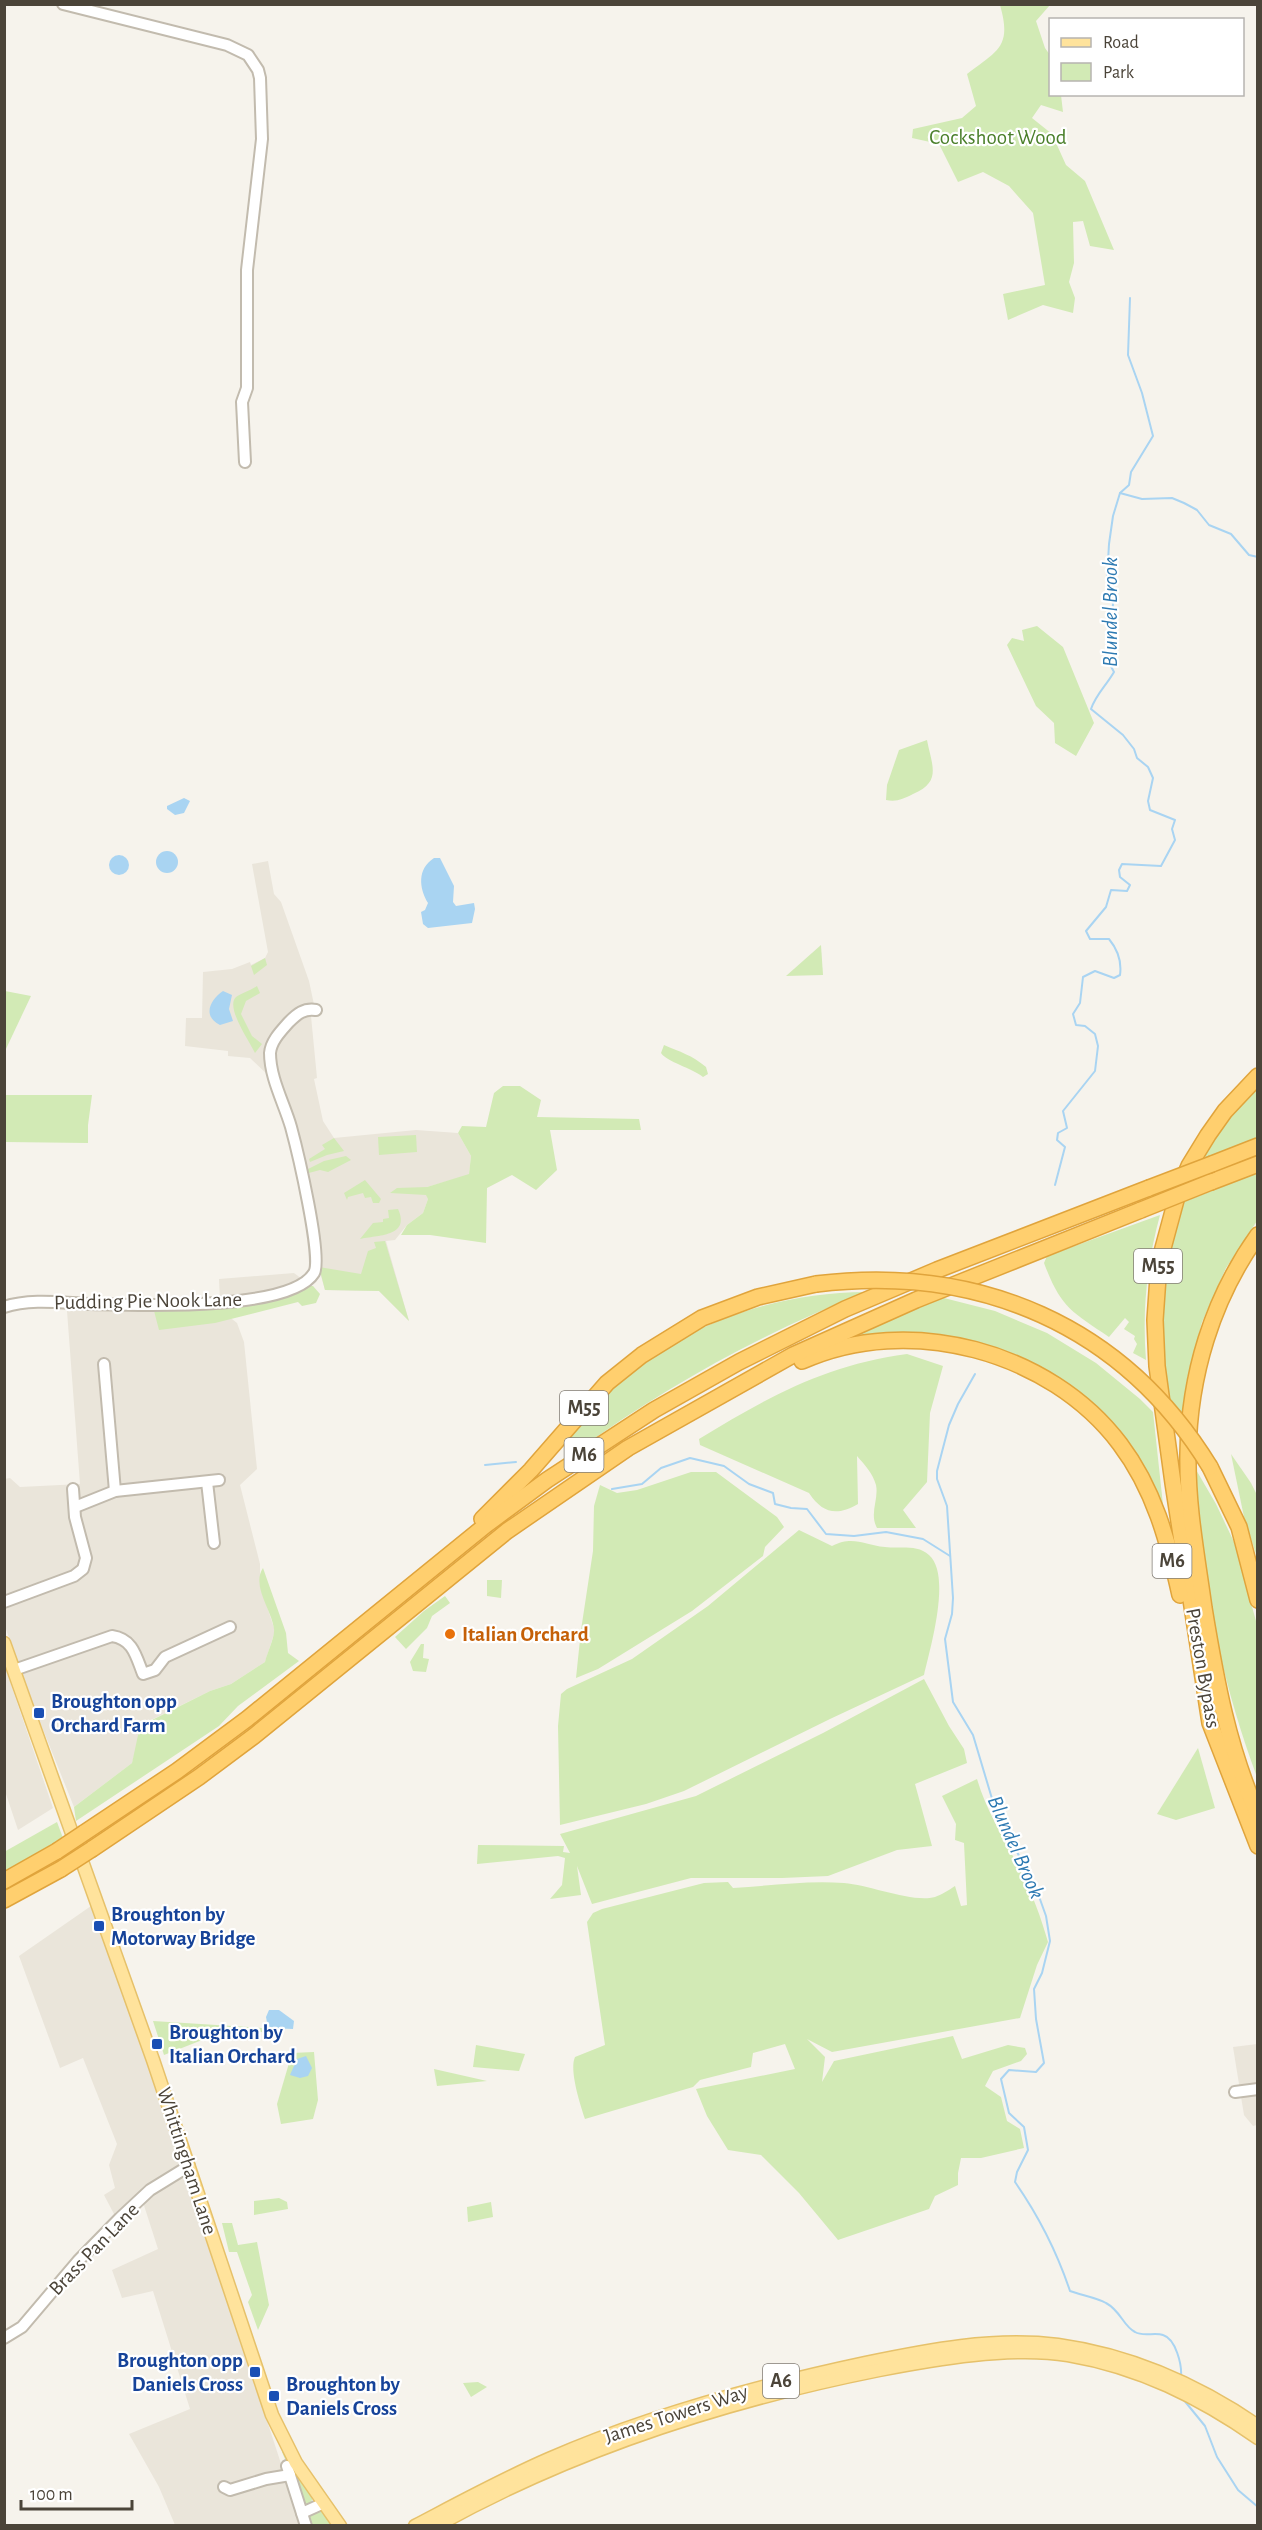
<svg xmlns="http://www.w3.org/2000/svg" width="1262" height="2530" font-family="'Alegreya Sans',sans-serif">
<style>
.residential{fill:#eae5da}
.green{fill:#d2eab5}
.water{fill:#a9d4f2}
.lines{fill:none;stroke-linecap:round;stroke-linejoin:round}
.stream{stroke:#a9d4f2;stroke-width:2}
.minor-casing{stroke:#c2bbae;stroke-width:14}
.major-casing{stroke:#e6c16a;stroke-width:15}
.highway-casing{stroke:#e0a43c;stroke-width:18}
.minor{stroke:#fff;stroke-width:10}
.major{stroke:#ffe39c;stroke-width:12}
.highway{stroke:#ffcf6e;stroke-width:15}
.highway-bridge-casing{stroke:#e0a43c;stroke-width:18;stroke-linecap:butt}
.highway-bridge{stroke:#ffcf6e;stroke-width:15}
.food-dot{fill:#e8710a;stroke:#fff;stroke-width:2}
.transit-dot{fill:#1a4fb4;stroke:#fff;stroke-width:2}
.labels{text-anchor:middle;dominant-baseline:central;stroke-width:4.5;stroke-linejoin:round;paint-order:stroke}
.shield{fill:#fff;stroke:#817c74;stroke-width:1.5}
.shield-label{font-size:20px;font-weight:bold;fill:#4b4439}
.park-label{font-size:21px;fill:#4a7f2a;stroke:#fff}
.street-label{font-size:21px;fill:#4b4439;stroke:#fff}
.food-label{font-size:21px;font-weight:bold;fill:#c56008;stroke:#fff;text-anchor:start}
.transit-label{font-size:21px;font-weight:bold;fill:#164399;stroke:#fff;text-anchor:start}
.water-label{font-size:22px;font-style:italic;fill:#2e7ab2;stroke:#fff}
</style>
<rect width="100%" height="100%" fill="#f6f3ec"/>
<g class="residential">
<path d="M268,861l6,33 7,8 28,79 7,33 -5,2 6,62 -3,1 9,42 11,17 82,-8 42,3 13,23 -2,19 -42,12 1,12 -5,14 -16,12 -12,15 -9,1 23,80 -30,-30 -54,-1 -22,-79 -17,-88 -16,-46 -20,-19 -22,-2v-5l-43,-5 1,-28h16l1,-46 29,-3 18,-7 1,3 14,-7 3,-6 -16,-88z"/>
<path d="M294,1273l8,6 -16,9 -66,12 -1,-21z"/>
<path d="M153,1307l79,12 5,4 7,19 13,127 -17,16 20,79v21l15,46 -10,31 -34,22 -21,7 -67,33 -11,39 -58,44 -52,-130 -17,-51 -1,-147 6,-1 10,9 60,-3 -13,-173z"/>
<path d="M4,1664l49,144 -35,22 -13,-39z"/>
<path d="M91,1906l94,263 116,356h-126l-16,-38 -30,-53 61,-25 -37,-118 -31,7 -10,-28 46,-21 -18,-56 -26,21 -10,-19 11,-7 -6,-23 8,-21 -34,-86 -23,10 -41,-112z"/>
<path d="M1257,2044v81l-4,1 -9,-11 -11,-68z"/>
</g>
<g class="green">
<path d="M1000,5h50l-14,16 9,27 5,7v39l11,1 2,17 -22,-7 -9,13 20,16 14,31 19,16 29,69 -24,-4 -7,-25 -10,1 1,41 -5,19 6,16 -2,15 -30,-8 -35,15 -5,-26 42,-9 -12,-72 -24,-27 -26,-14 -25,10 -19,-38 -27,-6 1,-9 49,-11 14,-12 -9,-32c31,-24 45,-27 33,-69z"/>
<path d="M1037,626l26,21 31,76 -18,33 -21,-13 -1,-20 -18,-17 -29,-61 5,-7 12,3 -2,-11z"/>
<path d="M927,740c5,26 15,42 -14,54 -10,5 -16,8 -27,6l1,-15 12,-35z"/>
<path d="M821,945l2,30 -37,1z"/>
<path d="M265,958l2,7 -13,10 -3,-9z"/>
<path d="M257,986l3,7 -14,8 -5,13 11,22 10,8 -7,9c-5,-11 -30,-46 -19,-56 5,-4 15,-7 21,-11z"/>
<path d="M5,991l26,5 -26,55 -1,-60z"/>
<path d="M664,1045c16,7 28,10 42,22l2,7 -5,3c-11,-9 -36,-15 -42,-24z"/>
<path d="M1257,1083v55l-59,24 18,-31z"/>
<path d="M503,1086h17l21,14 -4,17 102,2 2,11h-91l7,40 -21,20 -24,-15 -25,13 -1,55 -56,-8h-29l6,-10 16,-12 5,-14 -2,-4 -36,-2 7,-5 30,-1 42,-13 2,-18 -13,-23 4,-7 24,1 8,-34z"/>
<path d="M5,1095h87l-4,30v18l-83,-1z"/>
<path d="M416,1135l1,17 -38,3 -1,-18z"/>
<path d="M334,1138l10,13 -17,4 -17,7 -1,-3 16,-10 -3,-4z"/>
<path d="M346,1156l5,4 -23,12 -8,-2 -15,4 1,-4 18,-9z"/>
<path d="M1257,1173v48l-31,47 -24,54 -15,57 -5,39 -16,-18 -6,-99 16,-96z"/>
<path d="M365,1180l16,19 -2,4h-6l-2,-6 -6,1 -2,-5 -15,4 -1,3 -3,-7z"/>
<path d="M398,1209c13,28 -21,26 -38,30l13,-16 10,-1v-3l6,-1 -1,-8z"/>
<path d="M1160,1215c-13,48 -18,95 -14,145l-13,-7 4,-9 -3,-5 1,-3 -11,-7 5,-7 -4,-4 -16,19c-38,-26 -48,-29 -65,-74l3,-7z"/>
<path d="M385,1241l24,80 -30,-30 -54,-1 -6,-23 42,7 7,-23 8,-3 -2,-6z"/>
<path d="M303,1286h10l7,8 -4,9 -14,3 -4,-4 -83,21 -56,7 -6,-23c50,0 105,5 150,-21z"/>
<path d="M866,1292c-103,41 -198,93 -288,158l-12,-14c14,-14 26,-30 41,-44 70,-66 163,-99 259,-100z"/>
<path d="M940,1297l55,14 52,22 49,30 44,36 13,13 11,102 -33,-61 -121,-98 -172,-14z"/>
<path d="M907,1354l36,12 -13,47 -3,69 -24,28 13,18h-39c-8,-15 2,-28 -1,-43 -3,-11 -11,-20 -19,-29l1,48c-21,12 -35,10 -49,-11l-109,-48 -1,-6c69,-42 126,-74 208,-85z"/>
<path d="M1231,1454l20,29 6,12v62l-13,-40z"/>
<path d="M1195,1468l21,36 18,38 22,79 1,156c-37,-99 -57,-202 -62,-309z"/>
<path d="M691,1472h25l61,45 7,10 -19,20 -2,9 -71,55 -94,58 -22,9 5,-48 12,-79 1,-45 6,-21 17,8 20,-3z"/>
<path d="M799,1530l33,16c21,-11 32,-1 53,1 15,2 32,-3 44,8 23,20 1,94 -5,120l-94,44 -146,72 -38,13 -86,21 -2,-99 3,-32 6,-5 65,-30 76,-53z"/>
<path d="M263,1568l23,65 2,20 11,8 -61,45 -19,20 -143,95 -2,-14 58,-44 8,-37 70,-35 21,-7 34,-22c2,-9 10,-25 9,-33 -2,-19 -23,-43 -11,-61z"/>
<path d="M487,1580h15l-1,18 -14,-2z"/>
<path d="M445,1596l5,7 -18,13 -5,12 -21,21 -11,-12 29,-26z"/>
<path d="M421,1644h3l-1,14 6,1 -3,13 -13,-1 -3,-9z"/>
<path d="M924,1679l25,47 15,23 3,14 -52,21 17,62 -35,4 -69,26 -46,2h-91l-99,26 -15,-38 4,29 -31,4 12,-14 3,-27 -7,-2 -81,8 1,-19 86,1 -1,6 7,1 -10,-19 136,-38 127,-63z"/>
<path d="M1198,1748l17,60 -39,12 -19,-6z"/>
<path d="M977,1779c10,34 29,62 44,93 12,23 20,46 27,70l-11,23 -17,53 -188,34 -25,-13 18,18 -3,25 12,-21 119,-25 9,23 46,-14 17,3 2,6 -6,7 -28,10 -8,15 16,11 6,24 13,8 4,19 -43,10h-20l-3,15v12l-23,11 -6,13 -91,31 -39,-47 -38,-38 -33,-5 -21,-34 -11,-27 99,-20 -10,-25 -32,9 -2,14 -51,13 -7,7 -108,32c-5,-15 -16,-49 -10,-62l30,-12 -18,-123 6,-9 9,-4 102,-26 24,-1 5,6c37,-2 74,-8 111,-5 26,2 68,20 91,14 6,-2 14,-7 20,-11l6,20 6,-1 -3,-62 -9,-3 1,-16 -14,-28z"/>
<path d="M57,1822l6,16 -58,34 -1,-20z"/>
<path d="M153,2021l109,7v4l-42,1 -56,22z"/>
<path d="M476,2045l49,9 -6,17 -46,-4z"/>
<path d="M314,2052l4,48 -5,19 -32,5 -4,-20 15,-51z"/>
<path d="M434,2069l53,12 -50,5z"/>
<path d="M279,2198l8,4 1,7 -34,6v-14z"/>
<path d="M491,2202l2,15 -25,5 -1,-15z"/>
<path d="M222,2223h10l6,22 19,-3 12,63 -11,25 -10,-28 4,-7 -15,-43h-8z"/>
<path d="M478,2382l9,5 -16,10 -8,-14z"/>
<path d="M282,2452h1l28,42 2,4 -4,8h-4z"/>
<path d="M317,2510l6,1 11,14h-25l-1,-9z"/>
</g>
<g class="water">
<path d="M184,798l6,3 -6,12 -9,2 -8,-6v-3z"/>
<circle cx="167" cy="862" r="11"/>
<circle cx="119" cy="865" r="10"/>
<path d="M434,858h6l14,28 -1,16 3,4 18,-3 1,6 -3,14 -44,5 -5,-4 -2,-12 4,-2 3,-7c-9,-15 -11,-34 6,-45z"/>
<path d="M223,991l9,4 -3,14 4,12 -13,4c-18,-9 -10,-25 3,-34z"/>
<path d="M269,2010h10l15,11 -1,8 -25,-1 -2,-11z"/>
<path d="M306,2056l6,12 -4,8 -8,2 -10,-3 7,-16z"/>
</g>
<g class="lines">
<g class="stream">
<path d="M1120,493l22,6 30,-1 12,5 13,7 12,15 22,9 18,21 9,2"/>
<path d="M1055,1185l10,-38 -8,-7 1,-7 9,-5 -4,-17 32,-40 3,-25 -3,-12 -10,-8 -9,-1 -3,-11 7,-11 3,-26 12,-6 19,7 6,-3c2,-14 -2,-25 -11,-36h-19l-4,-8 20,-24 5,-17 16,1 3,-6 -10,-8 -1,-7 3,-6 39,2 14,-26 -3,-11 3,-9 -25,-10 -2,-9 5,-23 -5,-11 -11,-9 -3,-9 -11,-14 -32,-26c5,-15 15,-23 23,-37l-6,-11 5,-57 -6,-25 2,-35 4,-28 7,-23 9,-8 2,-13 22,-36 -11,-43 -14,-38 2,-57"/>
<path d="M975,1374l-17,30 -9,21 -12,46v8l10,27 6,92 -1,16 -7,25 8,63 20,33 23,77 40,76 10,28 4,25 -8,32 -8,16 2,30 8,44 -8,9 -27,-2 -8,9 8,34 15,14 4,23 -11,22 -2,10c23,33 42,70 55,109 11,4 28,7 36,12 15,8 17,23 29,29 8,5 20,0 28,3 13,4 19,30 18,42"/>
<path d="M485,1465l31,-3"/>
<path d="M612,1489l30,-5 19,-16 29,-10 34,8 25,18 24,9 2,11 16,4 16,1 19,25 28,2 32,-4 37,7 27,17"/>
<path d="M1183,2399l22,27 12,31 21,33 20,17"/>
</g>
<g class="minor-casing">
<g id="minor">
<path d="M63,4l164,41 21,10 10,15 2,8 2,61 -15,131v118l-5,14 3,60"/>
<path d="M4,1307c27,-9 59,-4 86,-3 44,1 200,8 224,-31 9,-15 -17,-124 -23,-146 -7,-24 -21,-49 -21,-74 1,-12 11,-22 19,-31 8,-8 15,-14 27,-12"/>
<path d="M104,1364l11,127"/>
<path d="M207,1482l7,61"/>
<path d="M75,1507l40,-16 104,-11"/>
<path d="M4,1602l70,-26 9,-7 3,-11 -11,-41 -2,-28"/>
<path d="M14,1670l98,-34c21,3 24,20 31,38l12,-4 10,-13 65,-30"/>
<path d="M1235,2092l23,-3"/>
<path d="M4,2338l18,-11 56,-66 42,-43 30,-28 39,-24"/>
<path d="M287,2466l19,60"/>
<path d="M224,2487l6,3 36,-11 24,-4"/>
<path d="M302,2513l22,-10"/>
</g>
</g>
<g class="major-casing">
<g id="major">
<path d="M4,1643l149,417 119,355 24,48 44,63"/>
<path d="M415,2526c44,-23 88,-47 134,-67 101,-44 208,-73 316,-96 63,-13 128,-26 193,-18 72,10 140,40 200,81"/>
<path d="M436,2526c138,-77 288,-125 443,-156 56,-11 132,-24 189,-15 71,12 131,42 190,83"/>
</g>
</g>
<g class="highway-casing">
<g id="highway">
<path d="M1258,1076l-33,35 -17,24 -19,31 -10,23 -20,74 -4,57 2,46 16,117 37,240 48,123"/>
<path d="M1212,1164l46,-18"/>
<path d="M1211,1182l47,-18"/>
<path d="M1258,1235c-46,64 -69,141 -70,219 -1,51 9,103 16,154 12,73 24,139 54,207"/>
<path d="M802,1361c107,-48 248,-10 318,83 34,45 48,97 60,151"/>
<path d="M1210,1467l29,60 19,73"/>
<path d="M482,1519l49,-49 76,-87 35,-28 60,-37 56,-21 58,-13"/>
<path d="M84,1833l93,-62 70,-52 239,-194 61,-45 107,-70 85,-48 106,-53 92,-39 212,-82"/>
<path d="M92,1849l107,-72 55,-41 253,-205 121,-83 165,-93 123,-55 225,-90"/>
<path d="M4,1881l53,-30"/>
<path d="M4,1900l57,-31"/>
</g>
</g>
<use href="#minor" class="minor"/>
<use href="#major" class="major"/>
<use href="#highway" class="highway"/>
<g class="highway-bridge-casing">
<g id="highway-bridge">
<path d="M1149,1188l63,-24"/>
<path d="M1141,1210l70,-28"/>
<path d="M816,1284c163,-20 307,41 394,183"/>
<path d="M57,1851l27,-18"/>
<path d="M61,1869l31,-20"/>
</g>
</g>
<use href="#highway-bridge" class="highway-bridge"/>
</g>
<circle class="food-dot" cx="450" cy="1634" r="6"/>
<g class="transit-dot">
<rect x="33" y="1707" width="12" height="12" rx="3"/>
<rect x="93" y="1920" width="12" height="12" rx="3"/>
<rect x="151" y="2038" width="12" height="12" rx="3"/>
<rect x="249" y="2366" width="12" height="12" rx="3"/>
<rect x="268" y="2390" width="12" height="12" rx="3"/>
</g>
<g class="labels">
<g class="shield">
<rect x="1134" y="1249" width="48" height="34" rx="4.5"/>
<rect x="560" y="1391" width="48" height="34" rx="4.5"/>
<rect x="564.5" y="1438" width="39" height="34" rx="4.5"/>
<rect x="1152.5" y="1544" width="39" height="34" rx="4.5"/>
<rect x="763" y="2364" width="36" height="34" rx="4.5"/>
</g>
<g class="shield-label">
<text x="1158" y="1266">M55</text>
<text x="584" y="1408">M55</text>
<text x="584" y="1455">M6</text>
<text x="1172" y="1561">M6</text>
<text x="781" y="2381">A6</text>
</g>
<g class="park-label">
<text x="998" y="137">Cockshoot Wood</text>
</g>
<g class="street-label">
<text transform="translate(148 1301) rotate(-1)">Pudding Pie Nook Lane</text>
<text transform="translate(1203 1668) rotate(80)">Preston Bypass</text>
<text transform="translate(187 2161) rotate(72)">Whittingham Lane</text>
<text transform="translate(94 2249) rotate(-46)">Brass Pan Lane</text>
<text transform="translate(676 2414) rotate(-18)">James Towers Way</text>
</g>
<g class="food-label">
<text x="462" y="1634">Italian Orchard</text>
</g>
<g class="transit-label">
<text x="51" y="1701">Broughton opp<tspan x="51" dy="24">Orchard Farm</tspan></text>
<text x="111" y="1914">Broughton by<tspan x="111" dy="24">Motorway Bridge</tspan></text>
<text x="169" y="2032">Broughton by<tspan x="169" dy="24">Italian Orchard</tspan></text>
<text x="243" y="2360" text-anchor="end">Broughton opp<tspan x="243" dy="24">Daniels Cross</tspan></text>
<text x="286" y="2384">Broughton by<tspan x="286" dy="24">Daniels Cross</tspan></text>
</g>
<g class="water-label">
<text transform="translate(1110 612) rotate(-90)">Blundel Brook</text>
<text transform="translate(1016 1847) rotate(66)">Blundel Brook</text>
</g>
</g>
<rect width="1262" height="2530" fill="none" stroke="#4b4439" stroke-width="12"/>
<rect x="1049" y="18" width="195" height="78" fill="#ffffff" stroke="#b7b4b0" stroke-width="1.5"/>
<rect x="1061" y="38" width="30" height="9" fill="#ffe39c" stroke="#b7b4b0" stroke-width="1.5"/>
<text x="1103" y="48" font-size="18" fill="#4b4439">Road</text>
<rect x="1061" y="63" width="30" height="18" fill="#d2eab5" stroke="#b7b4b0" stroke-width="1.5"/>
<text x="1103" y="78" font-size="18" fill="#4b4439">Park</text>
<path d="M21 2500v9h111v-9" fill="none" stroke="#4b4439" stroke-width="3"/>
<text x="30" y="2500" font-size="18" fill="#4b4439" stroke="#ffffff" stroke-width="4.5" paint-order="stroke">100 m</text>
</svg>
